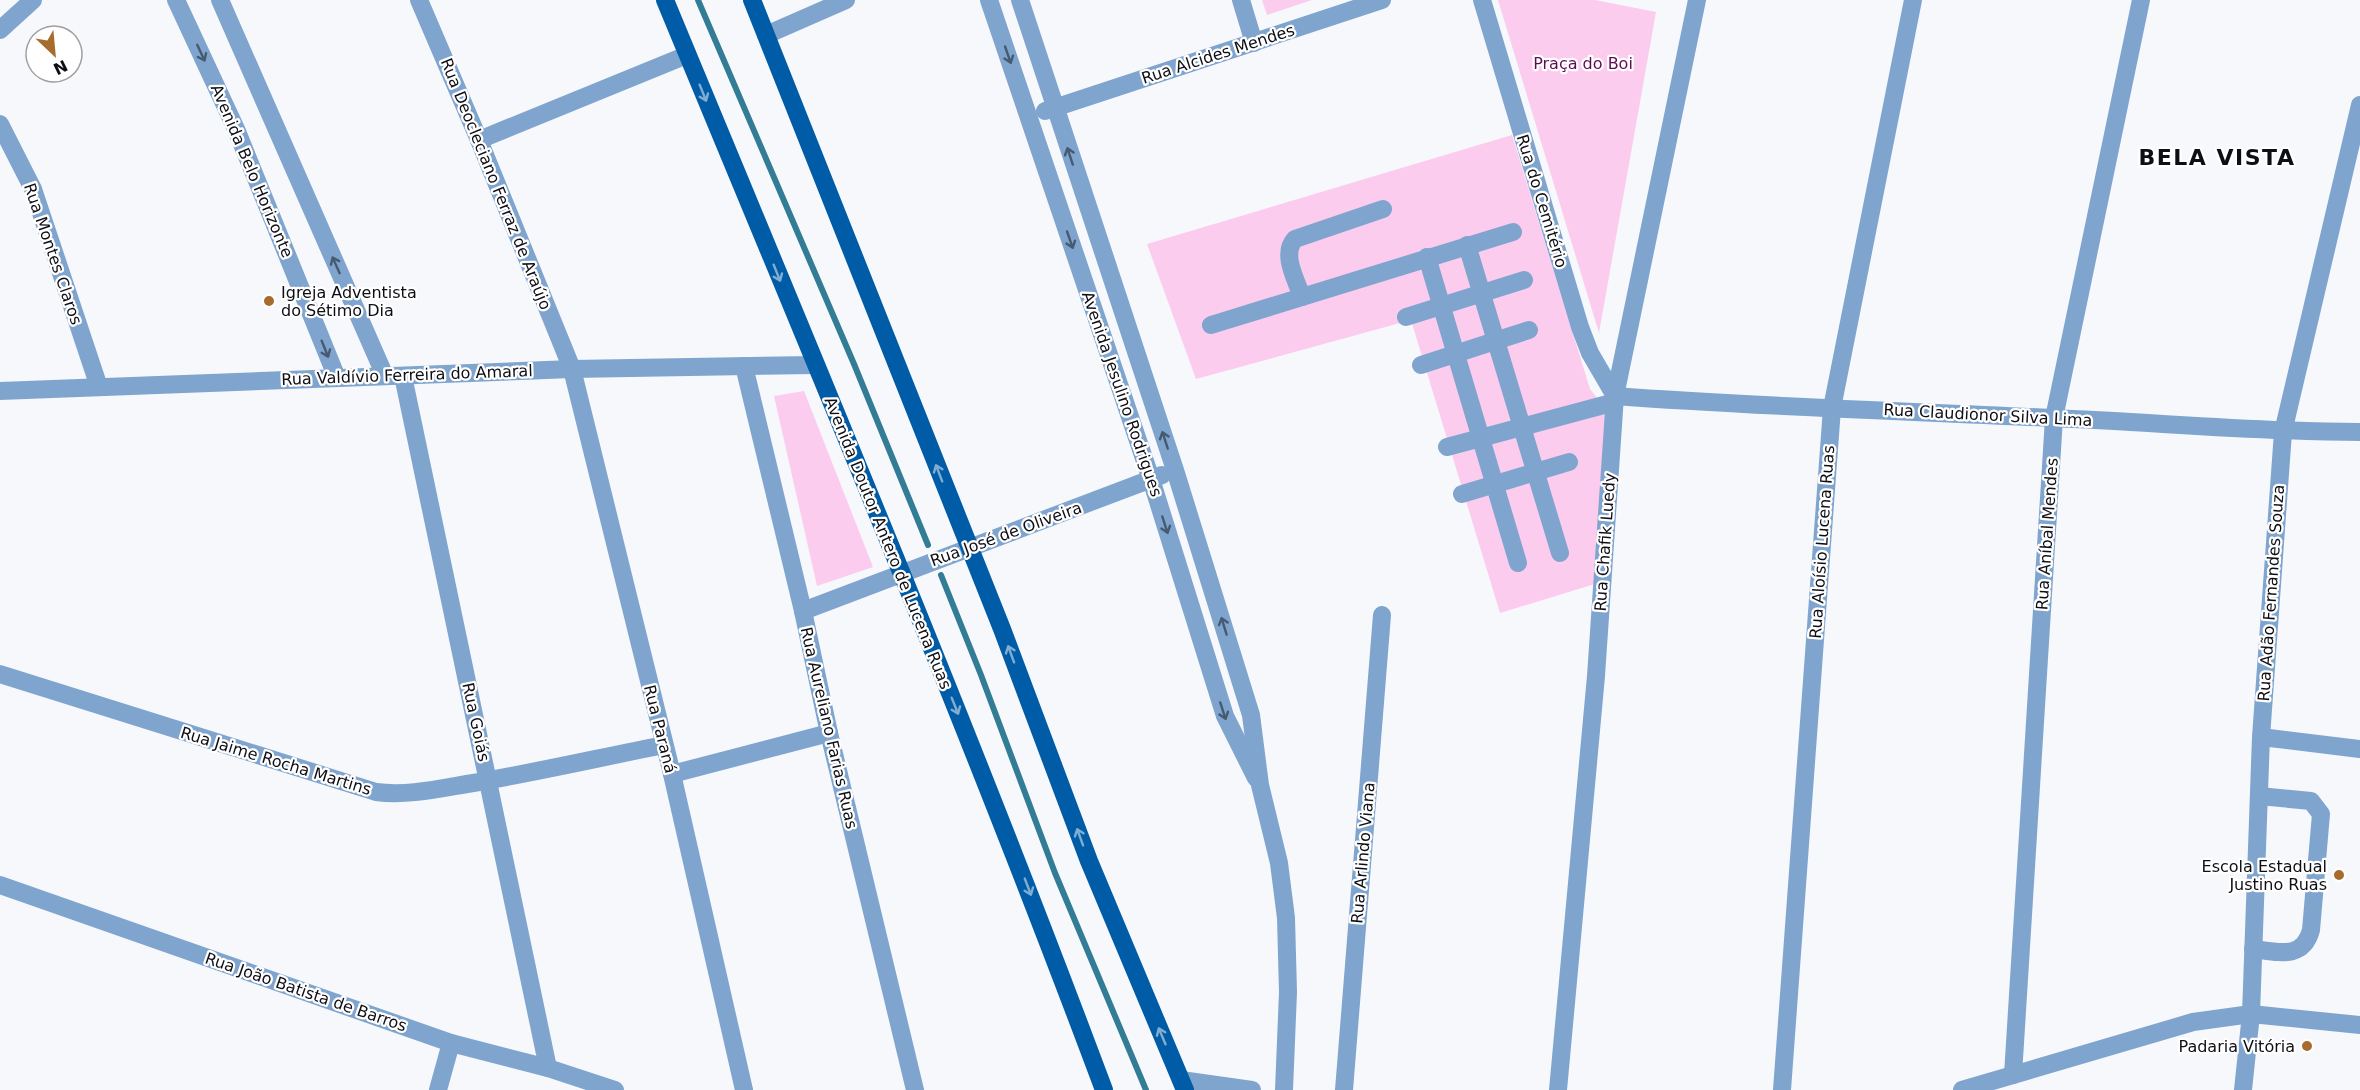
<svg xmlns="http://www.w3.org/2000/svg" width="2360" height="1090" font-family="'DejaVu Sans',sans-serif">
<style>
.green{fill:#fbcced}
.lines{fill:none;stroke-linecap:round;stroke-linejoin:round}
.stream{stroke:#337c95;stroke-width:6}
.minor{stroke:#7fa5cf;stroke-width:18}
.major{stroke:#005ca7;stroke-width:18}
.oneway{stroke:#465a72}
.oneway2{stroke:#80aed3}
.poi-dot{fill:#a76b2e;stroke:#fff;stroke-width:2}
.labels{text-anchor:middle;dominant-baseline:central;stroke-width:4.5;stroke-linejoin:round;paint-order:stroke}
.street-label{font-size:16px;fill:#0e0e15;stroke:#fff}
.park-label{font-size:16px;fill:#5f0d50;stroke:#fff}
.poi-label{font-size:16px;fill:#0e0e15;stroke:#fff;text-anchor:end}
.district-label{font-size:22px;font-weight:bold;letter-spacing:1.5px;fill:#0e0e15;stroke:#fff}
</style>
<rect width="100%" height="100%" fill="#f7f8fc"/>
<g class="green">
<path d="M1262,0h50l-45,15z"/>
<path d="M1498,0h97l61,12 -57,321z"/>
<path d="M1512,135l78,254 22,28 -14,166 -98,30 -89,-293 -215,59 -49,-135z"/>
<path d="M804,391l69,176 -56,19 -43,-190z"/>
</g>
<g class="lines">
<g class="stream">
<path d="M698,0l156,364 74,181"/>
<path d="M941,575l40,100 74,198 91,217"/>
</g>
<g class="minor">
<path d="M176,0l60,129 101,249"/>
<path d="M220,0l165,376"/>
<path d="M419,0l60,140 93,229 100,405 72,316"/>
<path d="M989,0l162,479 74,237 31,62"/>
<path d="M1020,0l155,470 76,245 9,70 19,78 7,55 2,74 -4,98"/>
<path d="M1241,0l13,43"/>
<path d="M1482,0l98,327 10,26 25,43"/>
<path d="M0,30l33,-30"/>
<path d="M766,35l80,-35"/>
<path d="M1045,111l337,-111"/>
<path d="M0,124l33,65 66,198"/>
<path d="M479,140l208,-85"/>
<path d="M1467,245l93,308"/>
<path d="M1427,257l91,306"/>
<path d="M1302,297c-6,-18 -21,-43 -7,-58l88,-30"/>
<path d="M1406,317l118,-37"/>
<path d="M1211,325l302,-93"/>
<path d="M1421,365l108,-35"/>
<path d="M744,366l59,245 26,122 86,357"/>
<path d="M403,376l145,692"/>
<path d="M0,391l572,-22 242,-4"/>
<path d="M1615,396c145,11 291,15 436,22 103,4 206,14 309,14"/>
<path d="M1447,447l168,-45"/>
<path d="M1462,494l107,-32"/>
<path d="M803,611l359,-136"/>
<path d="M0,674l376,118c31,4 61,-3 91,-8 66,-11 131,-26 197,-39"/>
<path d="M2261,737l99,12"/>
<path d="M672,774l157,-41"/>
<path d="M0,885l451,158 97,25 67,22"/>
<path d="M2253,949c25,3 50,11 58,-19l10,-116 -10,-13 -52,-5"/>
<path d="M2013,1075l41,-657 87,-418"/>
<path d="M1181,1080l71,10"/>
<path d="M438,1090l13,-47"/>
<path d="M1344,1090l38,-475"/>
<path d="M1558,1090l38,-414 19,-280 82,-396"/>
<path d="M1782,1090l50,-682 81,-408"/>
<path d="M1962,1090l231,-68 58,-8 109,11"/>
<path d="M2243,1090l8,-76 10,-277 22,-305 77,-327"/>
</g>
<g class="major">
<path d="M665,0c150,362 302,723 439,1090"/>
<path d="M752,0l250,629 87,232 96,229"/>
</g>
</g>
<defs><path id="oneway-shaft" d="M-6 0H5M1.5-3L5.5 0L1.5 3" fill="none" stroke-width="1.6" stroke-linecap="round" stroke-linejoin="round" transform="scale(1.5)"/></defs>
<g class="oneway">
<use href="#oneway-shaft" transform="translate(201 53) rotate(65)"/>
<use href="#oneway-shaft" transform="translate(1008 55) rotate(71)"/>
<use href="#oneway-shaft" transform="translate(1070 156) rotate(-108)"/>
<use href="#oneway-shaft" transform="translate(1070 240) rotate(71)"/>
<use href="#oneway-shaft" transform="translate(336 265) rotate(-114)"/>
<use href="#oneway-shaft" transform="translate(325 349) rotate(68)"/>
<use href="#oneway-shaft" transform="translate(1165 440) rotate(-108)"/>
<use href="#oneway-shaft" transform="translate(1165 525) rotate(72)"/>
<use href="#oneway-shaft" transform="translate(1224 626) rotate(-107)"/>
<use href="#oneway-shaft" transform="translate(1223 711) rotate(72)"/>
</g>
<g class="oneway2">
<use href="#oneway-shaft" transform="translate(703 93) rotate(68)"/>
<use href="#oneway-shaft" transform="translate(777 273) rotate(68)"/>
<use href="#oneway-shaft" transform="translate(939 473) rotate(-111)"/>
<use href="#oneway-shaft" transform="translate(1011 654) rotate(-110)"/>
<use href="#oneway-shaft" transform="translate(955 706) rotate(68)"/>
<use href="#oneway-shaft" transform="translate(1080 837) rotate(-110)"/>
<use href="#oneway-shaft" transform="translate(1028 887) rotate(69)"/>
<use href="#oneway-shaft" transform="translate(1162 1036) rotate(-113)"/>
</g>
<g class="poi-dot">
<circle cx="269" cy="301" r="6"/>
<circle cx="2339" cy="875" r="6"/>
<circle cx="2307" cy="1046" r="6"/>
</g>
<g class="labels">
<g class="street-label">
<text transform="translate(1218 54) rotate(-18)">Rua Alcides Mendes</text>
<text transform="translate(252 171) rotate(67)">Avenida Belo Horizonte</text>
<text transform="translate(496 184) rotate(68)">Rua Deocleciano Ferraz de Araújo</text>
<text transform="translate(1542 201) rotate(73)">Rua do Cemitério</text>
<text transform="translate(53 254) rotate(71)">Rua Montes Claros</text>
<text transform="translate(407 375) rotate(-2)">Rua Valdívio Ferreira do Amaral</text>
<text transform="translate(1122 394) rotate(71)">Avenida Jesulino Rodrigues</text>
<text transform="translate(1988 415) rotate(3)">Rua Claudionor Silva Lima</text>
<text transform="translate(1006 534) rotate(-20)">Rua José de Oliveira</text>
<text transform="translate(2047 534) rotate(-86)">Rua Aníbal Mendes</text>
<text transform="translate(1605 542) rotate(-86)">Rua Chafik Luedy</text>
<text transform="translate(1822 542) rotate(-86)">Rua Aloísio Lucena Ruas</text>
<text transform="translate(888 543) rotate(68)">Avenida Doutor Antero de Lucena Ruas</text>
<text transform="translate(2271 593) rotate(-86)">Rua Adão Fernandes Souza</text>
<text transform="translate(476 722) rotate(78)">Rua Goiás</text>
<text transform="translate(829 728) rotate(77)">Rua Aureliano Farias Ruas</text>
<text transform="translate(660 729) rotate(76)">Rua Paraná</text>
<text transform="translate(276 761) rotate(17)">Rua Jaime Rocha Martins</text>
<text transform="translate(1363 853) rotate(-85)">Rua Arlindo Viana</text>
<text transform="translate(306 992) rotate(19)">Rua João Batista de Barros</text>
</g>
<g class="park-label">
<text x="1583" y="63">Praça do Boi</text>
</g>
<g class="poi-label">
<text x="281" y="292" text-anchor="start">Igreja Adventista<tspan x="281" dy="18">do Sétimo Dia</tspan></text>
<text x="2327" y="866">Escola Estadual<tspan x="2327" dy="18">Justino Ruas</tspan></text>
<text x="2295" y="1046">Padaria Vitória</text>
</g>
<g class="district-label">
<text x="2217" y="157">BELA VISTA</text>
</g>
</g>
<g transform="translate(54 54) rotate(154)"><circle r="28" fill="#ffffff" stroke="#9f9fa1" stroke-width="1.5"/>
<path d="M0-4.5L10 22L0 15L-10 22Z" fill="#a76b2e"/>
<text y="-9" font-size="16" font-weight="bold" text-anchor="middle" fill="#0e0e15">N</text>
</g>
</svg>
